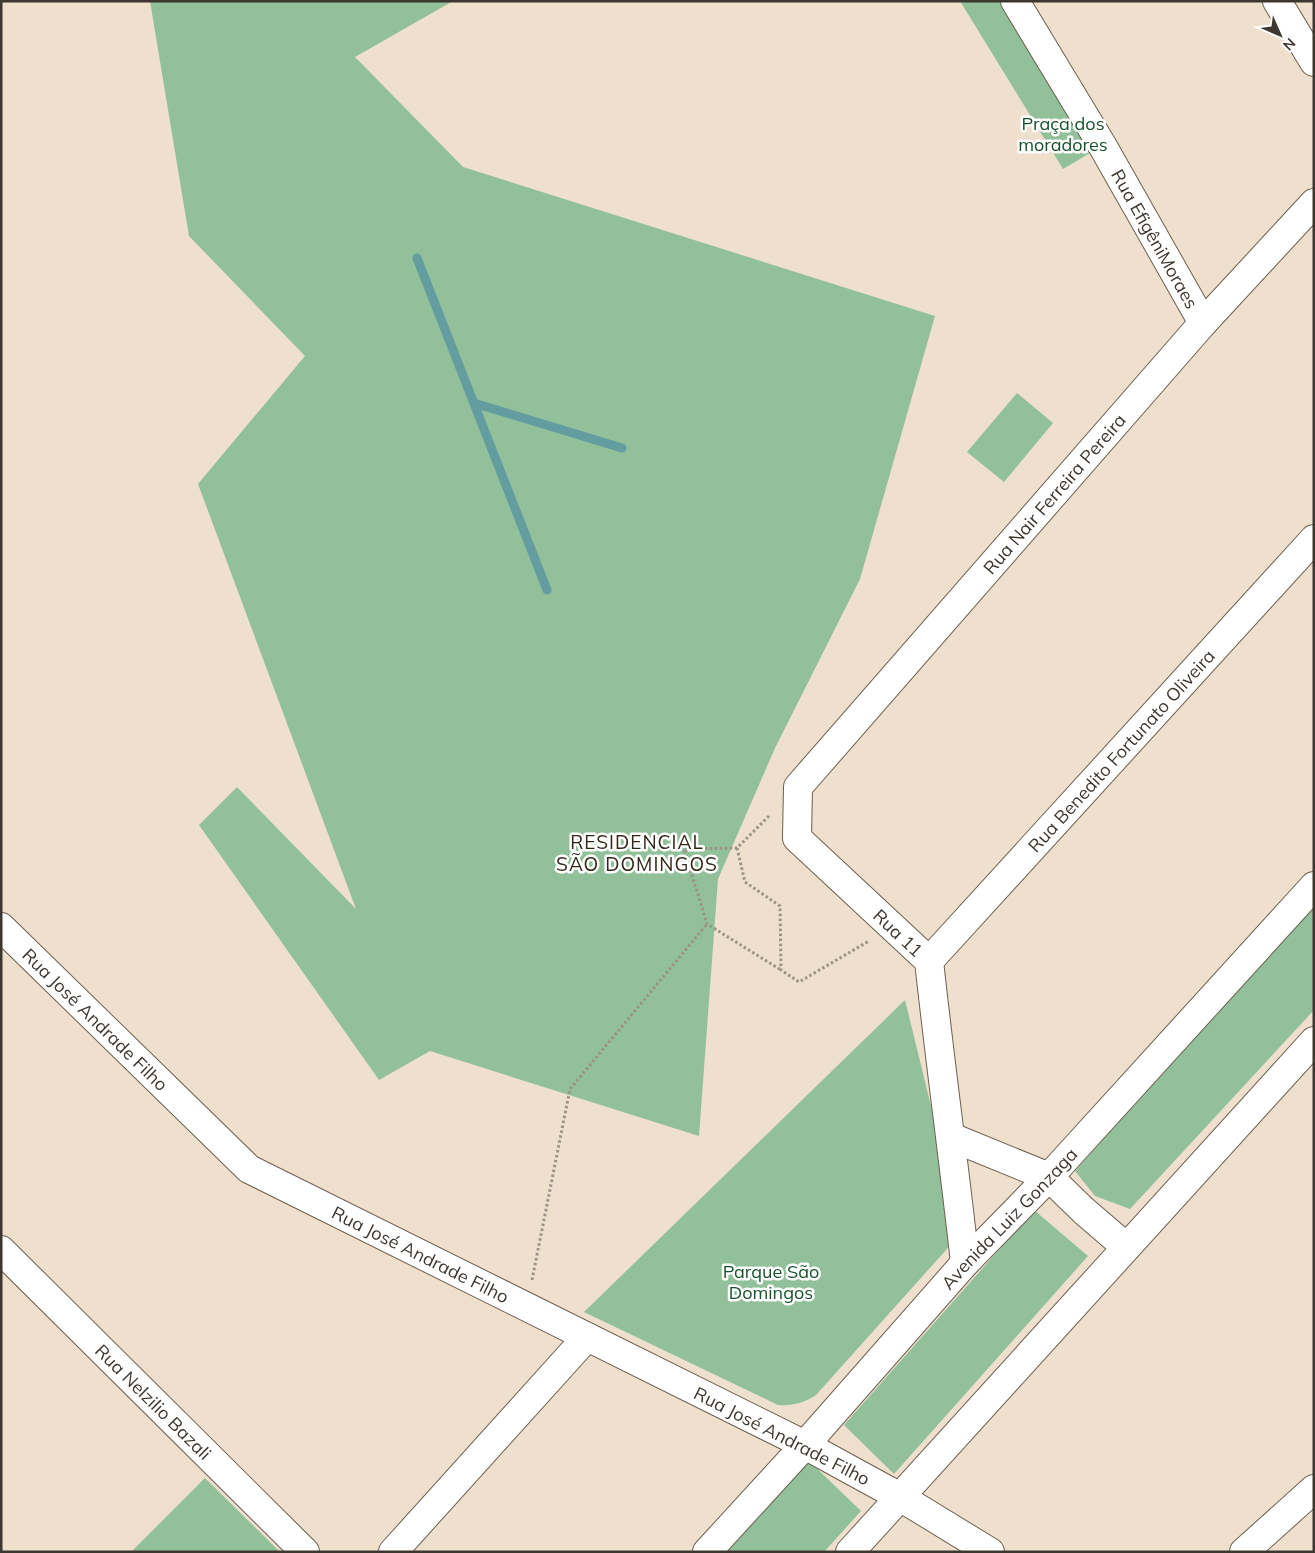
<svg xmlns="http://www.w3.org/2000/svg" width="1315" height="1553" font-family="Mulish,sans-serif">
<style>
.green{fill:#91c09b}
.lines{fill:none;stroke-linecap:round;stroke-linejoin:round}
.stream{stroke:#649d9f;stroke-width:9}
.street-casing{stroke:#6d6050;stroke-width:30}
.secondary-casing{stroke:#6d6050;stroke-width:30}
.path{stroke:#9d9285;stroke-width:3;stroke-dasharray:2.5 2.5;stroke-linecap:butt}
.street{stroke:#fff;stroke-width:28}
.secondary{stroke:#fff;stroke-width:28}
.labels{text-anchor:middle;dominant-baseline:central;stroke-width:5;stroke-linejoin:round;paint-order:stroke}
.park-label{font-size:18px;fill:#17522b;stroke:#fff}
.street-label{font-size:18px;fill:#3d3730;stroke:#fff}
.neighbourhood-label{font-size:19px;letter-spacing:1px;fill:#342819;stroke:#fff}
</style>
<rect width="100%" height="100%" fill="#efdfcd"/>
<g class="green">
<path d="M150,1h303l-98,56 108,110 472,149 -75,263 -85,169 -57,131 -19,257 -269,-85 -51,29 -180,-255 38,-38 119,122 -158,-425 107,-128 -116,-120z"/>
<path d="M960,1h43l92,149 -32,19z"/>
<path d="M1017,393l36,30 -49,59 -37,-30z"/>
<path d="M1314,901v109l-184,199 -35,-13 -20,-25z"/>
<path d="M905,1000l49,200 -1,39 -7,11 -130,145c-12,8 -24,11 -38,10l-194,-93z"/>
<path d="M1034,1210l54,46 -194,218 -50,-49z"/>
<path d="M807,1459l54,52 -37,41h-101z"/>
<path d="M205,1478l75,74h-149z"/>
</g>
<g class="lines">
<g class="stream">
<path d="M417,258l130,332"/>
<path d="M474,403l148,45"/>
</g>
<g class="street-casing">
<g id="street">
<path id="s1" d="M1015,1l87,144 101,178"/>
<path d="M1277,1l37,61"/>
<path id="s2" d="M1,927l248,242 556,276"/>
<path id="s3" d="M929,961l385,-422"/>
<path d="M951,1137l98,40"/>
<path id="s4" d="M1,1250l304,302"/>
<path id="s5" d="M965,1263c-11,-100 -25,-201 -36,-302l-132,-123 1,-51 405,-464 111,-120"/>
<path d="M393,1552l194,-215"/>
<path d="M1244,1552l70,-63"/>
</g>
</g>
<g class="secondary-casing">
<g id="secondary">
<path d="M1049,1177l35,34 42,36"/>
<path d="M805,1445l95,52 90,55"/>
<path id="s6" d="M707,1552l98,-107 160,-182 84,-86 265,-291"/>
<path d="M850,1552l464,-511"/>
</g>
</g>
<g class="path">
<path d="M769,816l-32,32 -53,1 23,75 74,46"/>
<path d="M737,848l8,34 35,24 1,64 18,12 70,-41"/>
<path d="M532,1280l38,-191 137,-165"/>
</g>
<use href="#street" class="street"/>
<use href="#secondary" class="secondary"/>
</g>
<g class="labels">
<g class="park-label">
<text x="1063" y="123">Praça dos<tspan x="1063" dy="21">moradores</tspan></text>
<text x="771" y="1271">Parque São<tspan x="771" dy="21">Domingos</tspan></text>
</g>
<g class="street-label">
<text stroke="none"><textPath href="#s1" startOffset="276">Rua EfigêniMoraes</textPath></text>
<text stroke="none"><textPath href="#s5" startOffset="925">Rua Nair Ferreira Pereira</textPath></text>
<text stroke="none"><textPath href="#s3" startOffset="285">Rua Benedito Fortunato Oliveira</textPath></text>
<text transform="translate(898 933) rotate(43)">Rua 11</text>
<text stroke="none"><textPath href="#s2" startOffset="132">Rua José Andrade Filho</textPath></text>
<text stroke="none"><textPath href="#s6" startOffset="450">Avenida Luiz Gonzaga</textPath></text>
<text stroke="none"><textPath href="#s2" startOffset="538">Rua José Andrade Filho</textPath></text>
<text stroke="none"><textPath href="#s4" startOffset="215">Rua Nelzilio Bazali</textPath></text>
<text transform="translate(782 1436) rotate(27)">Rua José Andrade Filho</text>
</g>
<g class="neighbourhood-label">
<text x="637" y="842">RESIDENCIAL<tspan x="637" dy="22">SÃO DOMINGOS</tspan></text>
</g>
</g>
<rect width="1315" height="1553" fill="none" stroke="#3d3730" stroke-width="5"/>
<g transform="translate(1280 35) rotate(135)" stroke="#ffffff" stroke-width="4" paint-order="stroke">
<path d="M0-4L9 19L0 12L-9 19Z" fill="#3d3730"/>
<text y="-8" font-size="14" font-weight="bold" text-anchor="middle" fill="#3d3730">N</text>
</g>
</svg>
